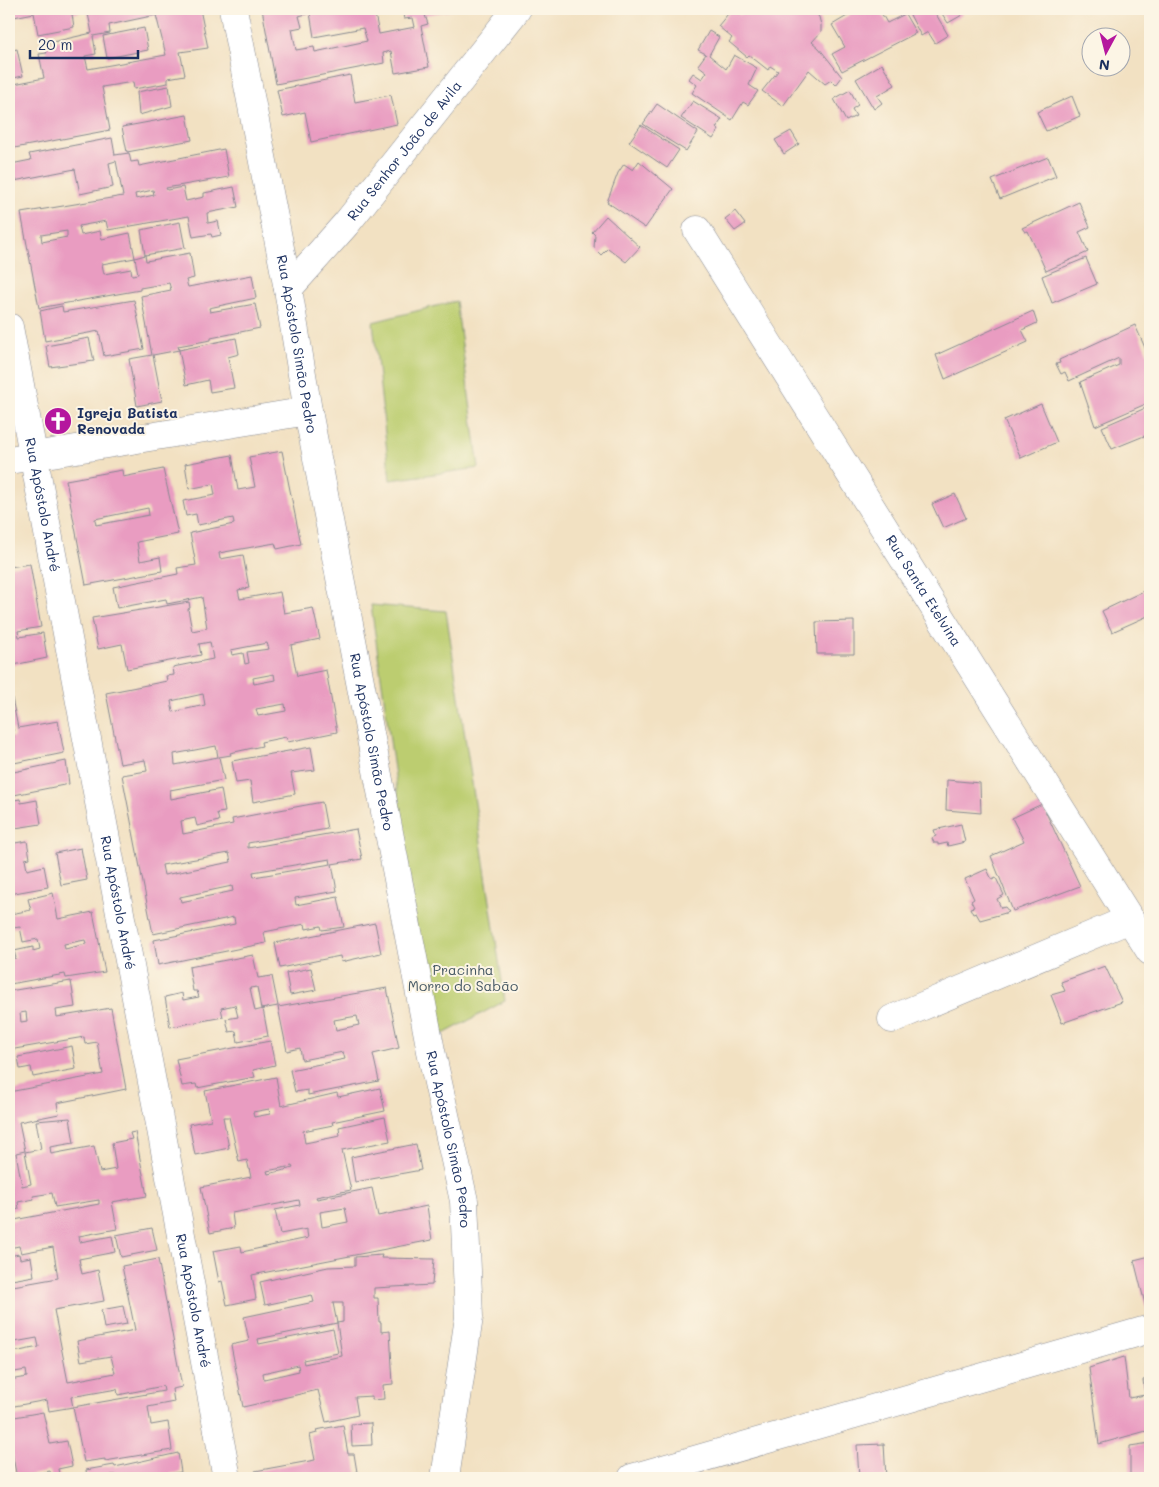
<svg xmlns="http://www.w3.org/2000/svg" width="1159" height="1487" font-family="Mali,sans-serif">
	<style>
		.green { fill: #bccd70; stroke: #6c7e67 }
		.building { fill: #e99cc1; fill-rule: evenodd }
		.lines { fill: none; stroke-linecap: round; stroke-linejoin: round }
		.minor-casing { stroke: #868890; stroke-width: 29 }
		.minor { stroke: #fff; stroke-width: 28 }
		.labels { text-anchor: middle; stroke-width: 4; stroke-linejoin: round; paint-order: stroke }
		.street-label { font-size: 14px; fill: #1b2f5e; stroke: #fcf5e5 }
		.poi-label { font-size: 14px; font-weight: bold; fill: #1b2f5e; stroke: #fcf5e5; text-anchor: start }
		.park-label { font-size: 14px; fill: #435662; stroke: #fcf5e5 }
	</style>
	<rect width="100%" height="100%" fill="#fcf5e5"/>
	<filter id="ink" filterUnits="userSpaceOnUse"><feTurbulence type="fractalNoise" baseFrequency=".02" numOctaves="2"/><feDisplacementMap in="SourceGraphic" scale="10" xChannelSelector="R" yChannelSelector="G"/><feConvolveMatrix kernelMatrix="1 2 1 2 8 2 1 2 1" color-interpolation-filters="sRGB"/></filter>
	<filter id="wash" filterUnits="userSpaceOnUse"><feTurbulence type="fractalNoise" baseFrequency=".0096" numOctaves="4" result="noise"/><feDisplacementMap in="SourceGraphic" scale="20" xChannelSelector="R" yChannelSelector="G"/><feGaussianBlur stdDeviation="1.12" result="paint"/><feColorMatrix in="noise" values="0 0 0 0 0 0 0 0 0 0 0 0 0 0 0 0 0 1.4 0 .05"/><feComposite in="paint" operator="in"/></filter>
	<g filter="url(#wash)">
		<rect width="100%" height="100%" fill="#f2e1c2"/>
		<!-- green -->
		<path class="green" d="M456,301l23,167 -89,12 -17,-158z
			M371,605l75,6 59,390 -73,39z"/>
		<g id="blocks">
			<!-- building -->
			<path class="building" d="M9,9h74l1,2 -12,3 2,13 -36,7 -4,-21 -25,5z
				M87,9h113l8,39 -28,4 5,23 -17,3v5l-34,6 -1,-7 -31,5 8,43 -101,19v-64l35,-7 -5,-24 8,-1 -3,-9 48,-11zM156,15l10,40 -78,14 -3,-13 11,-2 -3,-18 17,-3 -1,-8z
				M262,9h112l5,25 36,-7 -2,-9 -9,1 -2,-10 52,1 -29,5 3,9 -7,2 8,41 -34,6 -4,-22 -8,2 1,10 -108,21zM310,13l4,24 49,-9 4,13 -52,11 -1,-5 -18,3 -4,-21 10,-2 -3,-11z
				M732,9l8,6 4,-6h27l5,3 3,-3h33l7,8 2,8v7l-9,10 7,6 23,29 -6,8 -5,-5 -6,4 -16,-14 -26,36 -21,-15 16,-20 -8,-5 -2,4 -19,-15 -2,2 -18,-15 3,-4 -14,-12z
				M859,9h20l8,14 18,-9 11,19 -74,38 -10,-17 13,-7 -13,-22z
				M902,9h31l15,26 -13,8 -7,-11 -7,4 -13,-25 -4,2z
				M939,9h20l3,6 -14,8z
				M144,28l4,22 -41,8 -4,-22z
				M709,31l10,6 -10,18 17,14 8,-14 23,13 -8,17 9,6 -10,14 -5,-3 -11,18 -40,-27 5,-8 -8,-6 4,-6 9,6 5,-7 -9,-7 8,-11 -8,-4z
				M17,49l6,27 -14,3v-28z
				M882,64l13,21 -18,11 5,7 -8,6 -18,-30z
				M350,75l5,27 36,-7 6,29 -86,18 -6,-30 -22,5 -6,-27z
				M169,86l3,20 -33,9 -2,-23z
				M850,90l8,15 -6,4 4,7 -10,5 -12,-22z
				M1072,96l8,20 -34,15 -9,-19z
				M693,101l29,18 -6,9 3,2 -6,9 -32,-21z
				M657,104l41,28 -12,19 -43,-27z
				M187,115l5,25 -65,12 -5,-25z
				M641,125l38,25 -12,18 -38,-26z
				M791,131l8,13 -15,10 -9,-14z
				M112,138l3,17 14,-2 2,9 7,-1 1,5 85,-17 5,28 -63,11 1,2 16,-3 3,14 18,-4v-4l30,-6 4,20 -31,6 1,10 10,-2 3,14 -9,2 -1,-3 -18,3 -4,-21 -81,14 -2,-9 -27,5 2,9 19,-4 2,8 28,-6 5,25 -33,6 2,10 27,-5 1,6 6,-1 -3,-16 10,-3 1,6 44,-8 4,25 -8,2 2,7 64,-12 4,23 -47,10 1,4 45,-8 5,24 -49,10v2l-33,6 1,4 -26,5 9,46 -25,5 -8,-47 23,-4 -11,-59 30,-6 -2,-7 -29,5v2l-101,18 -18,-95 102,-17 -7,-35 -7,2 4,24 -33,7 -5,-25 -61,12 -3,-17 20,-4 -2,-6zM153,190l1,5 -18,4 -1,-5zM67,231v6l-25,5 -1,-7z
				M1048,157l8,19 -56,23 -8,-19z
				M639,161l34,28 -28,39 -38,-26 11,-29 6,-9 9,6z
				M1079,202l11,25 -11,5 9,20 -42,19 -18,-40 -3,1 -3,-4z
				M735,211l10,13 -10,7 -10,-12z
				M606,216l34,31 -14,15 -18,-14 -7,7 -7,-7 1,-13 -3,-3z
				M180,222l5,26 -40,7 -4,-25z
				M1086,258l11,26 -45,19 -10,-27z
				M134,300l10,49 -40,7 -5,-25 -54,10 -5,-30 22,-5 1,6z
				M1033,311l4,12 -15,7 6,12 -83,37 -9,-24z
				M1135,325l15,34v78l-4,2 -2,-3 -32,13 -10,-22 48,-21 -2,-3 -53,23 -15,-44 39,-17v-7l-50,23 -4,-9 -4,2 -5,-10 4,-1 -1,-3z
				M89,338l5,23 -44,6 -4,-21z
				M236,338l3,16 -11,3 6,31 -24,4 -2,-12 -22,5 -7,-35z
				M1041,404l16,38 -36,16 -17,-38z
				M282,451l19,93 -24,5 -2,-6 -56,10 1,6 23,-4 6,33 -11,2 2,9 40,-7 4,21 29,-5 7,31 -29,6 6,31 29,-6 11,62 -49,10 -2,-5 -25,5 1,4 -32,7 1,2 -12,2 5,23 -54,10 1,9 50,-10 4,23 -8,1 2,8 -22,5 -2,-8 -14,3 2,13 50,-10 -1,-5 90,-17 5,27 -79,14v5l108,-19 6,30 -30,5 5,27 -42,7 1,7 42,-8 6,30 -22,3 -1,-4 -15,3 -1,-5 -41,8 2,11 -108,22 -4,-25 81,-16 -1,-7 -81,17 -31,-159 25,-4 -2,-11 -25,4 -14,-71 61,-12 -1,-5 8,-1 -1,-8 40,-8 -3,-17 -11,2 2,11 -74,14 -5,-25 -24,5 -6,-31 97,-16 1,6 -2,1 4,22 15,-3 -5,-31 -35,7 -1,-5 -49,9 -4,-21 65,-13 -1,-6 19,-3 -6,-32 44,-9 -1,-6 -35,7 -2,-11 -10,2 -3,-15 32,-6 -2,-11 -24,5 -4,-25 47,-9 6,35 17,-3 -6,-30zM267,643l2,6 -22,3 2,11 -4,1 -2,-11 -11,2 -1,-5zM274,674l1,6 -21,4 -1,-6zM203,694l2,11 -32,7 -2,-11zM285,704l1,7 -28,5 -2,-7zM216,746l2,11 -43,8 -1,-11zM229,853l2,9 -67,13 -2,-10zM330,859l1,5 -77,13 -1,-5zM232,886l1,5 -52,11 -1,-5z
				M163,469l15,65 -41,8 3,19 20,-4 2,14 -76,14 -20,-105 56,-10 1,7zM148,508l1,7 -53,10 -1,-6z
				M955,494l11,24 -23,10 -11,-24z
				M30,564l11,63 -23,4 1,6 24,-4 4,25 -38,8v-99z
				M1150,588v27l-38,17 -10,-21z
				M854,621v33h-37l-1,-32z
				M9,698h3l6,30 40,-7 6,32 -55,11v-26l5,-1 -1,-8 -4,1z
				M311,747l4,23 -24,3 4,21 -42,8 -3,-21 -14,2 -4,-22z
				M66,761l3,23 -60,12v-23z
				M947,780l33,3 1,30 -35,-3z
				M20,799l1,4 16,-3 4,24 -32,5v-28z
				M1042,804l38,82 -67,25 -22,-55 33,-15 -12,-23z
				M961,824l4,18 -17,4 -1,-3 -9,2v-2h-4l-2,-5 4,-2 -2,-6z
				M27,841l3,17 -5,1 2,11 17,-4 4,21 -39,7v-50z
				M81,848l6,32 -26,5 -6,-32z
				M987,869l5,11 4,-2 8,17 -7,4 4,9 4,-1 4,5 -29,8 -4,-7 -3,1 -3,-6 4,-1 -3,-6 3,-2 -9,-20z
				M53,893l5,26 35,-7 12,60 -39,6 -1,-4 -55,10 -1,-25 7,-1 -2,-7 19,-4v4l7,-2 -2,-10 -15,3 -3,-15 -7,1 -2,-14 20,-4 -3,-11zM85,940l1,4 -21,5 -1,-5z
				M375,923l6,30 -40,9 -1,-6 -60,12 -5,-25z
				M253,955l5,23 14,-2 6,30 -17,3 -4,-22 -7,1 5,23 8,-2 5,27 -30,6 -2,-11 -7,1 -3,-13 12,-2 -3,-12 -14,3 2,9 -53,10 -5,-30 17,-4 1,7 16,-3 -2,-6h-4l-4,-24z
				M1105,966l17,36 -60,21 -11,-28 14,-4 -4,-9z
				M311,968l5,22 -26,5 -4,-22z
				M71,981l4,26 -19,3 1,7 54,-9 15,81 -69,14 2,11 -40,8 6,29 -9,2 6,33 9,-2 -6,-32 16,-3 -5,-28 34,-3 4,25 -24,4 1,7 43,-8 6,26 16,-3 -4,-26 20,-4 -2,-6 5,-1 12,64 -35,6 5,27 -38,7 1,6 32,-6 3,16 -36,7 3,15 16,-4 6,31 -50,9 14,72 47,-9 -4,-17 -30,5 -4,-20 58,-11 -13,-64 36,-7 24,128 -10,2 2,13 -26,5 3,18 17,-3 4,28 -67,11v-2l-21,3 -11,-55 91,-16 -1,-5 -45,9 -1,-6 -46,8 2,10 -24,4 -2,-11 -38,7v-27l18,-3 -1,-7 -17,3v-20l30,-6 -2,-9 -28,5v-87l10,-2 1,5 11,-2 3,19 -22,4 1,6 45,-8 -5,-31 -32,6 -2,-7 -10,2v-27l90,-17v-4l-44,7 -3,-14 -19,3 1,3 -16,3 1,7 -10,2v-119l94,-18 -6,-32 -12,2 -1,-7 -75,13v-59zM26,1012l1,9 -6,1 -1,-9z
				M387,988l12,60 -26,6 6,27 -71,14v-5l-13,2 -5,-22 55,-11 -2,-7 -41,8 -2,-12 -13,3 -9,-44zM357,1016l2,9 -23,5 -2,-10z
				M270,1041l5,24 -22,5 2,7 -58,11 -1,-4 -14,2 -6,-27z
				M72,1046l4,23 -43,8 -2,-10 -11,2 -2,-12z
				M276,1077l5,29 56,-13 1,4 42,-9 5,23 -53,11 1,3 -30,6 2,12 35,-7 -1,-9 46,-10 5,24 -48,9 9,40 -35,7 1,2 55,-11 6,28 49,-10 5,34 -180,35 4,24 -29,6 -5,-24 -3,1 -6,-31 28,-5 1,6 66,-14 -1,-6v-3l-27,5 -5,-24 25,-5 -1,-5 -67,13 2,15 -24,5 -9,-46 50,-10 -4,-17 -8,2 -10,-45h-6l6,31 -34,7 -6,-31 22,-4 -6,-29zM269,1109l1,5 -16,3 -1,-5zM292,1166l1,2 -25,6 -1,-3zM345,1208l3,14 -26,5 -2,-15z
				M416,1144l5,26 -66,12 -4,-25z
				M152,1228l5,22 -36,7 -5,-22z
				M382,1255l-1,3 53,1 -2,26 -58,3v10h4l1,24h2v10l9,-1 3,53 -10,1 1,14 -12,1v-4l-17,1 3,18 -32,7 -8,-32 -75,17 -12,-62 18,-4 -5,-24 70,-15 -2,-7 -47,10 -5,-23 68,-15 27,-1v-9zM333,1303h10v19l-6,1zM337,1323l5,33 -38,8 -1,-4 35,-7 -5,-24 -74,15 -1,-5zM298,1365l1,6 -35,8 -1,-6z
				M1150,1256v68l-16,-64z
				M123,1306l4,18 -23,4 -3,-18z
				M1124,1357l5,41 16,-3 -2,-15 7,-1v51l-51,14 -10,-76z
				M43,1412l7,32 17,-3 5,25 -14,3 2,9h-15l6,-2 -1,-5 -33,7 -5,-26h-3v-34z
				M371,1423l1,22 -20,1 -1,-22z
				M343,1425l5,29h6l4,24h-100l-3,-7 60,-11 -5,-25 7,-2 -1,-3z
				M1150,1443v35h-20v-32z
				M884,1444l2,34h-27l-2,-33z
				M178,1453l3,19 -34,6h-30l-1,-3h-5v3h-24l-1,-8 28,-5 1,2z"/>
		</g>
	</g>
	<g filter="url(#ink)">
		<use href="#blocks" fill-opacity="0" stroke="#868890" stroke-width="1"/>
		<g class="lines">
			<defs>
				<g id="minor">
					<path id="s1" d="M233,9l55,280 20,122 123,640 33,150 5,116 -24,161"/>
					<path id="s2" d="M697,230l453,721"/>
					<path id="s3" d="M288,289l58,-65 171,-215"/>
					<path id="s4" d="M9,327l218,1151"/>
					<path d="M9,460l299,-49"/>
					<path d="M892,1019l238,-100"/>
					<path d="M632,1478l518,-149"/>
				</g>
			</defs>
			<!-- minor casing -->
			<use href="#minor" class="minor-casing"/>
			<!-- minor -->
			<use href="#minor" class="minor"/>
		</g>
	</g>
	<!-- icons -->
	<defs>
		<symbol id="church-disc" viewBox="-11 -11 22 22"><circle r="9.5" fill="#b5179e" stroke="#fcf5e5"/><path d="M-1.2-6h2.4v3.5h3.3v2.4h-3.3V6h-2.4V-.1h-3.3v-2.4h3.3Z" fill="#fff"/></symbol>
	</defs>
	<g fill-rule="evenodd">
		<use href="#church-disc" x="42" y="405" width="32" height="32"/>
	</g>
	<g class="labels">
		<!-- street labels -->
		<g class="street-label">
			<text dy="5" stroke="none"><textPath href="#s3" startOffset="181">Rua Senhor João de Avila</textPath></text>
			<text dy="5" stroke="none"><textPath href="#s1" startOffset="341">Rua Apóstolo Simão Pedro</textPath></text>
			<text dy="5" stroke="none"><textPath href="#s4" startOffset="181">Rua Apóstolo André</textPath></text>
			<text dy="5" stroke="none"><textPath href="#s2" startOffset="426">Rua Santa Etelvina</textPath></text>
			<text dy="5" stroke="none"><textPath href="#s1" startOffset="746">Rua Apóstolo Simão Pedro</textPath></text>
			<text dy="5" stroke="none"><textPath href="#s4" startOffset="586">Rua Apóstolo André</textPath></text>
			<text dy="5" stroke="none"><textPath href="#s1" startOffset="1151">Rua Apóstolo Simão Pedro</textPath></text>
			<text dy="5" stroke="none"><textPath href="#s4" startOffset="991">Rua Apóstolo André</textPath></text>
		</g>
		<!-- poi labels -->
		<g class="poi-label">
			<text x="77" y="418">Igreja Batista<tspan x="77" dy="16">Renovada</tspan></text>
		</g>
		<!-- park labels -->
		<g class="park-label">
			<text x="463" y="975">Pracinha<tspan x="463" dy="16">Morro do Sabão</tspan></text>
		</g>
	</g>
	<!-- margin -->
	<rect width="1159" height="1487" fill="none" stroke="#fcf5e5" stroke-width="30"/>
	<!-- north arrow -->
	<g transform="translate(1106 52) rotate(187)"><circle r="24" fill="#fcf5e5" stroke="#a2a6af"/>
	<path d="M0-4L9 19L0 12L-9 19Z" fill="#b5179e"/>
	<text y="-8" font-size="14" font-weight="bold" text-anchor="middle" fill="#1b2f5e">N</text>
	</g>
	<!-- scale -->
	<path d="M30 50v8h108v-8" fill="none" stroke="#1b2f5e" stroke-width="2.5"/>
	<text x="38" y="50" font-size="15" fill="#1b2f5e" stroke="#fcf5e5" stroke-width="4" paint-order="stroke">20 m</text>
</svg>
